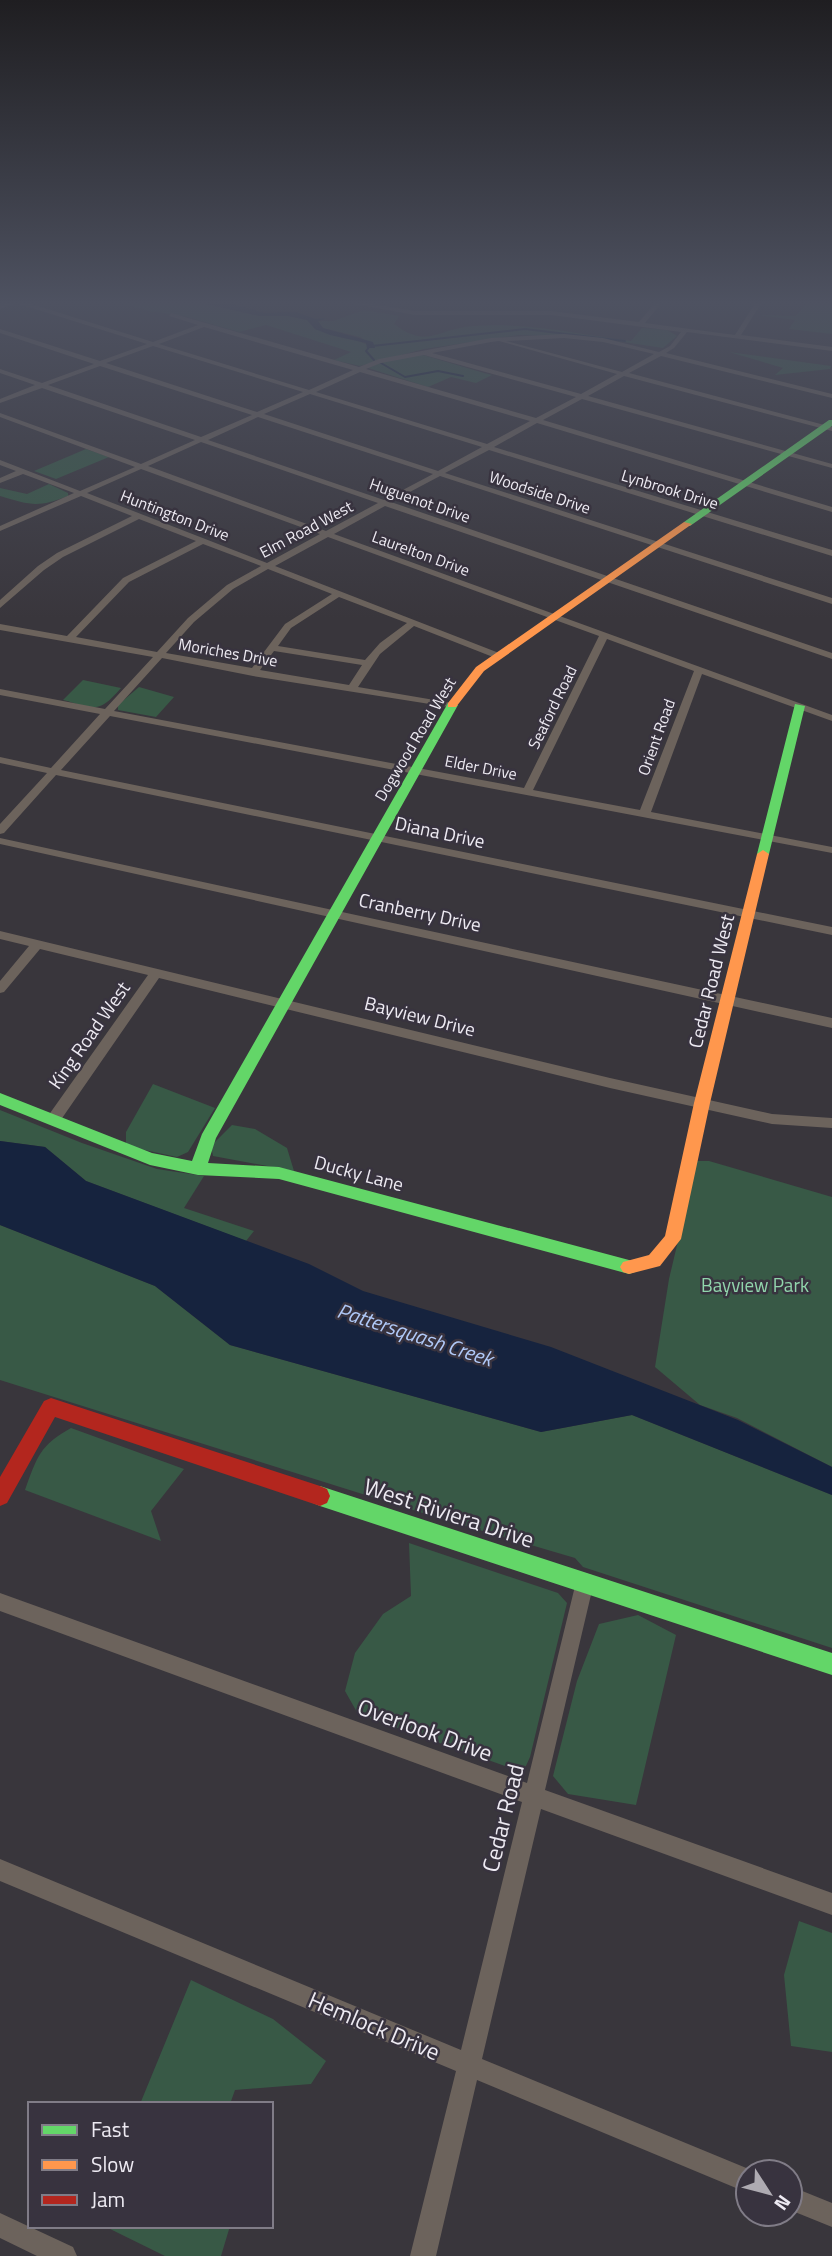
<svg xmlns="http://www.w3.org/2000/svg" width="832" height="2256" font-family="'Titillium Web',sans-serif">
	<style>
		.green { fill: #385946 }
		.water { fill: #16233e }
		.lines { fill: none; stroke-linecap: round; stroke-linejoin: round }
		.stream { stroke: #16233e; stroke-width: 2 }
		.street { fill: #6c635c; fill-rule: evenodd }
		.fast { fill: #63d668; fill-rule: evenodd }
		.slow { fill: #ff974d; fill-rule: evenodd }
		.jam { fill: #b3261e; fill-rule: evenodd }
		.labels { text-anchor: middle; stroke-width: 5; stroke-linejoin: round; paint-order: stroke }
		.far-street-label { font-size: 16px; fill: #edeaf2; stroke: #38333f }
		.street-label { font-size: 19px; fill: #edeaf2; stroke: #38333f }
		.park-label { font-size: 19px; fill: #91d5ac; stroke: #38333f }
		.water-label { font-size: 21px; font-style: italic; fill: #b0c9f8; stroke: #38333f }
		.near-street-label { font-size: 23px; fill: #edeaf2; stroke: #38333f }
	</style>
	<rect width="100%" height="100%" fill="#39363c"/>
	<!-- green -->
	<path class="green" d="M119,302h78l62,14h29l19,4 8,9 41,11 19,8 -15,-11 -37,-9 -6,-7h16l31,-11 35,6 -5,8c34,26 44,4 80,2 56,-4 107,9 157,15l11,-13 25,2 10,6 -14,12 -66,-10 -78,-3 -95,14 -64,17 -26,-6 17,-8 -85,-27 -27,7 -55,-16 -35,-5z
		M809,302h23v32l-43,-5 6,-9 -37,-5 37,1z
		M729,352l102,14 -1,3 -55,6 8,-7z
		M423,355l61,18 8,2 -16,8 -25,-6 -23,10 -60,-19 17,-7z
		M86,449l23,8 -53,22 -22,-8z
		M49,484l19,9v3c-30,12 -38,9 -68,0v-8l27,6z
		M83,680l38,8c-23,27 -27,20 -58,12z
		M139,687l35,10 -18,20 -38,-7v-5z
		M153,1084l62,24 -27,44 -11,5 -51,-11v-14z
		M0,1110l82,33 75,26 47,7 -20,32 70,23 -8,10 -160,-60 -41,-34 -45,-6z
		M232,1125l23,4 32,19 7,23 -81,-15 -2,-10z
		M697,1161h12l123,36v270l-95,-49 -37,-13 -45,-38 14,-88z
		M0,1225l155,61 75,59 311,87 91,-17 200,80v153l-249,-81 -8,-9 -133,-39 -442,-139z
		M71,1428l113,41 -33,42 10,30 -136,-51c12,-33 15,-45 46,-62z
		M409,1543l149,50 9,10 -37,154 -5,11 -20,-2 -147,-52 -13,-23 10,-38 28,-39 28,-18z
		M638,1615l38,20 -40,170 -68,-11 -15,-18 24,-95 22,-57z
		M799,1921l33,12v119l-41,-6 -7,-71z
		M191,1980l82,39 53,42 -15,23 -76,6 -5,14h-90z
		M104,2226h126l-9,30h-56z"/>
	<!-- water -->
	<path class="water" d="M197,302h30l37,11 33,-1 18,7 12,-1 -9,3 5,7 50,14 2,6h-8l-1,-5 -36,-8 -15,-6 -8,-9 -19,-4h-29z
		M0,1141l45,6 41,34 223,83 54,27 188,56 187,73 94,47v28l-200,-80 -91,17 -311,-87 -75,-59 -155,-61z"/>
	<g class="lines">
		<!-- stream -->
		<path class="stream" d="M370,346l-4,5 8,9
			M372,346l153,-17 100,12
			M381,363l24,14 33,-6 25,5"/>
		<!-- street -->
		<path class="street" d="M8,302h17l128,40 45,-17 -29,-9 2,-3 188,54 20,-8 112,-21 73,-4 39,4 56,14 11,-6 11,-14 -130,-17h-136l-71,-13h16l55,9h136l88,11 17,-20h6l-17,21 90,12 21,-33h6l-21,33 91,12v4l-145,-19 -13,16 -8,5 166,41v4l-171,-42 -32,17 203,54v4l-208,-55 -36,20 244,68v4l-250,-69 -39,21 289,87v5l-295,-89 -43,24 338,103v6l-343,-106 -44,23 387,125v6l-392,-128 -49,26 441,151v6l-447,-153 -51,28 498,181v6l-130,-47 -51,138 181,35v6l-722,-137 -49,54 771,157v8l-776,-160 -52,58 -4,1v-10l47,-51 -47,-10v-6l51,11 49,-54 -100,-19v-6l105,20 48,-52 -153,-27v-6l67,12 56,-58 73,-37 -57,-22 -76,38 -19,13 -44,38v-8l38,-34 19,-13 75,-37 -51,-20 -81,35v-5l74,-33 -51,-19 -23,9v-5l16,-7 -16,-6v-5l80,31 55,-24 -135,-50v-4l141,51 54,-24 -153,-52 -42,15v-4l35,-14 -35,-12v-4l42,14 52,-19 -94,-31v-4l100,32 47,-17 -131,-41 -16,6v-4zM204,327l149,43 -44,20 -150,-46zM564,338l39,4 51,12 -32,18 -116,-31zM491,342l8,-1 118,33 -36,20 -149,-41zM153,346l150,46 -46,20 -151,-49zM424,355l152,42 -40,21 -170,-49 15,-6zM100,366l152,49 -51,22 -153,-52zM360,372l170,49 -43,23 -171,-52zM310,394l172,53 -44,24 -174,-57zM258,417l175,57 -49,26 -176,-60zM201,442l177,61 -52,28 -178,-65zM141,469l179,65 -53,29 -180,-70zM328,537l271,99 -75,152 -410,-77 48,-53 91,18 202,32 2,-2 -5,-3 -94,-16 22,-33 34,-28 79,31h6v-4l-224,-87zM203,544l58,22 -34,19 -39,33 -31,34 -81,-15 53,-55zM268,569l64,25 -47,30 -33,44 -86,-15 28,-31 39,-33zM339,597l68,26 -27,20 -15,17 -87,-14 13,-18zM607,639l87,32 -54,139 -107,-20zM274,651l88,14 -13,20 -89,-15z
			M0,838l832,180v10l-832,-184z
			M0,931l610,147 162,36 60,4v10l-60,-4 -162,-36 -451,-110 -101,146 -5,1 -7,-5 2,-4 100,-141 -108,-26 -36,43 -4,1v-12l29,-35 -29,-7z
			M585,1573l7,2 2,7 -49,208 287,103v22l-291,-106 -59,250 274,113h-8v21l-271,-113 -41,176h-26l46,-185 -456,-190v-22l461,191 61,-248 -522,-191v-18l527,190 49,-201 2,-7z
			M790,2186l42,17v24l-42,-17z
			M0,2213l73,34 4,9h-40l-37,-18z"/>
		<!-- fast -->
		<path class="fast" d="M829,420h3v6l-142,100h-6v-4z
			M448,703l10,2 -242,433 -8,25 71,4 350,93 6,2 3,5 -3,5 -6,2 -350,-95 -81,-4 -48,-10 -150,-60v-12l152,60 40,8 10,-27z
			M795,704l10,2 -36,148 -6,4 -6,-4z
			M320,1486l512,167v22l-512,-169 -7,-3 -3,-7 3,-7z"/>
		<!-- slow -->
		<path class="slow" d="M684,522l8,2 -208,147 -28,36h-8v-4l28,-36z
			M763,850l6,4 -59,249 -29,136 -21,27 -31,8 -6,-2 -3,-5 3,-5 26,-7 16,-19 29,-133 63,-249z"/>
		<!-- jam -->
		<path class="jam" d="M51,1398l269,88 7,3 3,7 -3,7 -7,3 -265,-89 -48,86 -7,3v-29l44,-76z"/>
	</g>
	<!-- sky -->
	<linearGradient id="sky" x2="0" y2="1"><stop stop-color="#1f1e21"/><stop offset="0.49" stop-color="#4e5261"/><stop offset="1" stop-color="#4e5261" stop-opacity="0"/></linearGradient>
	<rect width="832" height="618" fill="url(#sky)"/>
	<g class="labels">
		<!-- far-street labels -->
		<g class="far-street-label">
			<text transform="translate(670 489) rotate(17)" y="6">Lynbrook Drive</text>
			<text transform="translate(540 492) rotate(18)" y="6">Woodside Drive</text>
			<text transform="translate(420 500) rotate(19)" y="6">Huguenot Drive</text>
			<text transform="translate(175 515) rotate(21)" y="6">Huntington Drive</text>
			<text transform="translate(306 529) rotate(-28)" y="6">Elm Road West</text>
			<text transform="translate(421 553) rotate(20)" y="6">Laurelton Drive</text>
			<text transform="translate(228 652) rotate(10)" y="6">Moriches Drive</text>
			<text transform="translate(552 707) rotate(-64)" y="6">Seaford Road</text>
			<text transform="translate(656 737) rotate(-70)" y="6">Orient Road</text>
			<text transform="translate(415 739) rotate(-59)" y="6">Dogwood Road West</text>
			<text transform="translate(481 767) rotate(11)" y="6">Elder Drive</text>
		</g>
		<!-- street labels -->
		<g class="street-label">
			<text transform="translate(440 832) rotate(12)" y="7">Diana Drive</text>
			<text transform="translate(420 912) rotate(12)" y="7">Cranberry Drive</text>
			<text transform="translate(711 981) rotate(-76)" y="7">Cedar Road West</text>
			<text transform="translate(420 1016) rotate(14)" y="7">Bayview Drive</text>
			<text transform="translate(89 1035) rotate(-55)" y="7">King Road West</text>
			<text transform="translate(359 1173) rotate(15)" y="7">Ducky Lane</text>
		</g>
		<!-- park labels -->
		<g class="park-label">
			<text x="755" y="1292">Bayview Park</text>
		</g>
		<!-- water labels -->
		<g class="water-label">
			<text transform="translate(415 1335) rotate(18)" y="7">Pattersquash Creek</text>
		</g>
		<!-- near-street labels -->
		<g class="near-street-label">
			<text transform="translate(449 1513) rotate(18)" y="8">West Riviera Drive</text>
			<text transform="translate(425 1730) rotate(20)" y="8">Overlook Drive</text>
			<text transform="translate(503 1818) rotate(-76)" y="8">Cedar Road</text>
			<text transform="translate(374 2026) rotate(23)" y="8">Hemlock Drive</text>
		</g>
	</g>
	<!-- legend -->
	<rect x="28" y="2102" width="245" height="126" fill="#38333f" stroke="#807c87" stroke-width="2"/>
	<rect x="42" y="2125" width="35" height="10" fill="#63d668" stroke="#807c87" stroke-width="2"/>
	<text x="91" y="2137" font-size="21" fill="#edeaf2">Fast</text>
	<rect x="42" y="2160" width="35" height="10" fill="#ff974d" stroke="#807c87" stroke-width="2"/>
	<text x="91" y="2172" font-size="21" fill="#edeaf2">Slow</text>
	<rect x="42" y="2195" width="35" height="10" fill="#b3261e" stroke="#807c87" stroke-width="2"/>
	<text x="91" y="2207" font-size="21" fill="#edeaf2">Jam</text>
	<!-- north arrow -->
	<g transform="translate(769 2193) rotate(126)"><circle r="33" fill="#38333f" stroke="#807c87" stroke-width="2"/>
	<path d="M0-5L12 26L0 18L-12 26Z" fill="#aeabb2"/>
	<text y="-10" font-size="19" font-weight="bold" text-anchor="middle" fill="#edeaf2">N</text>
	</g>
</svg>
